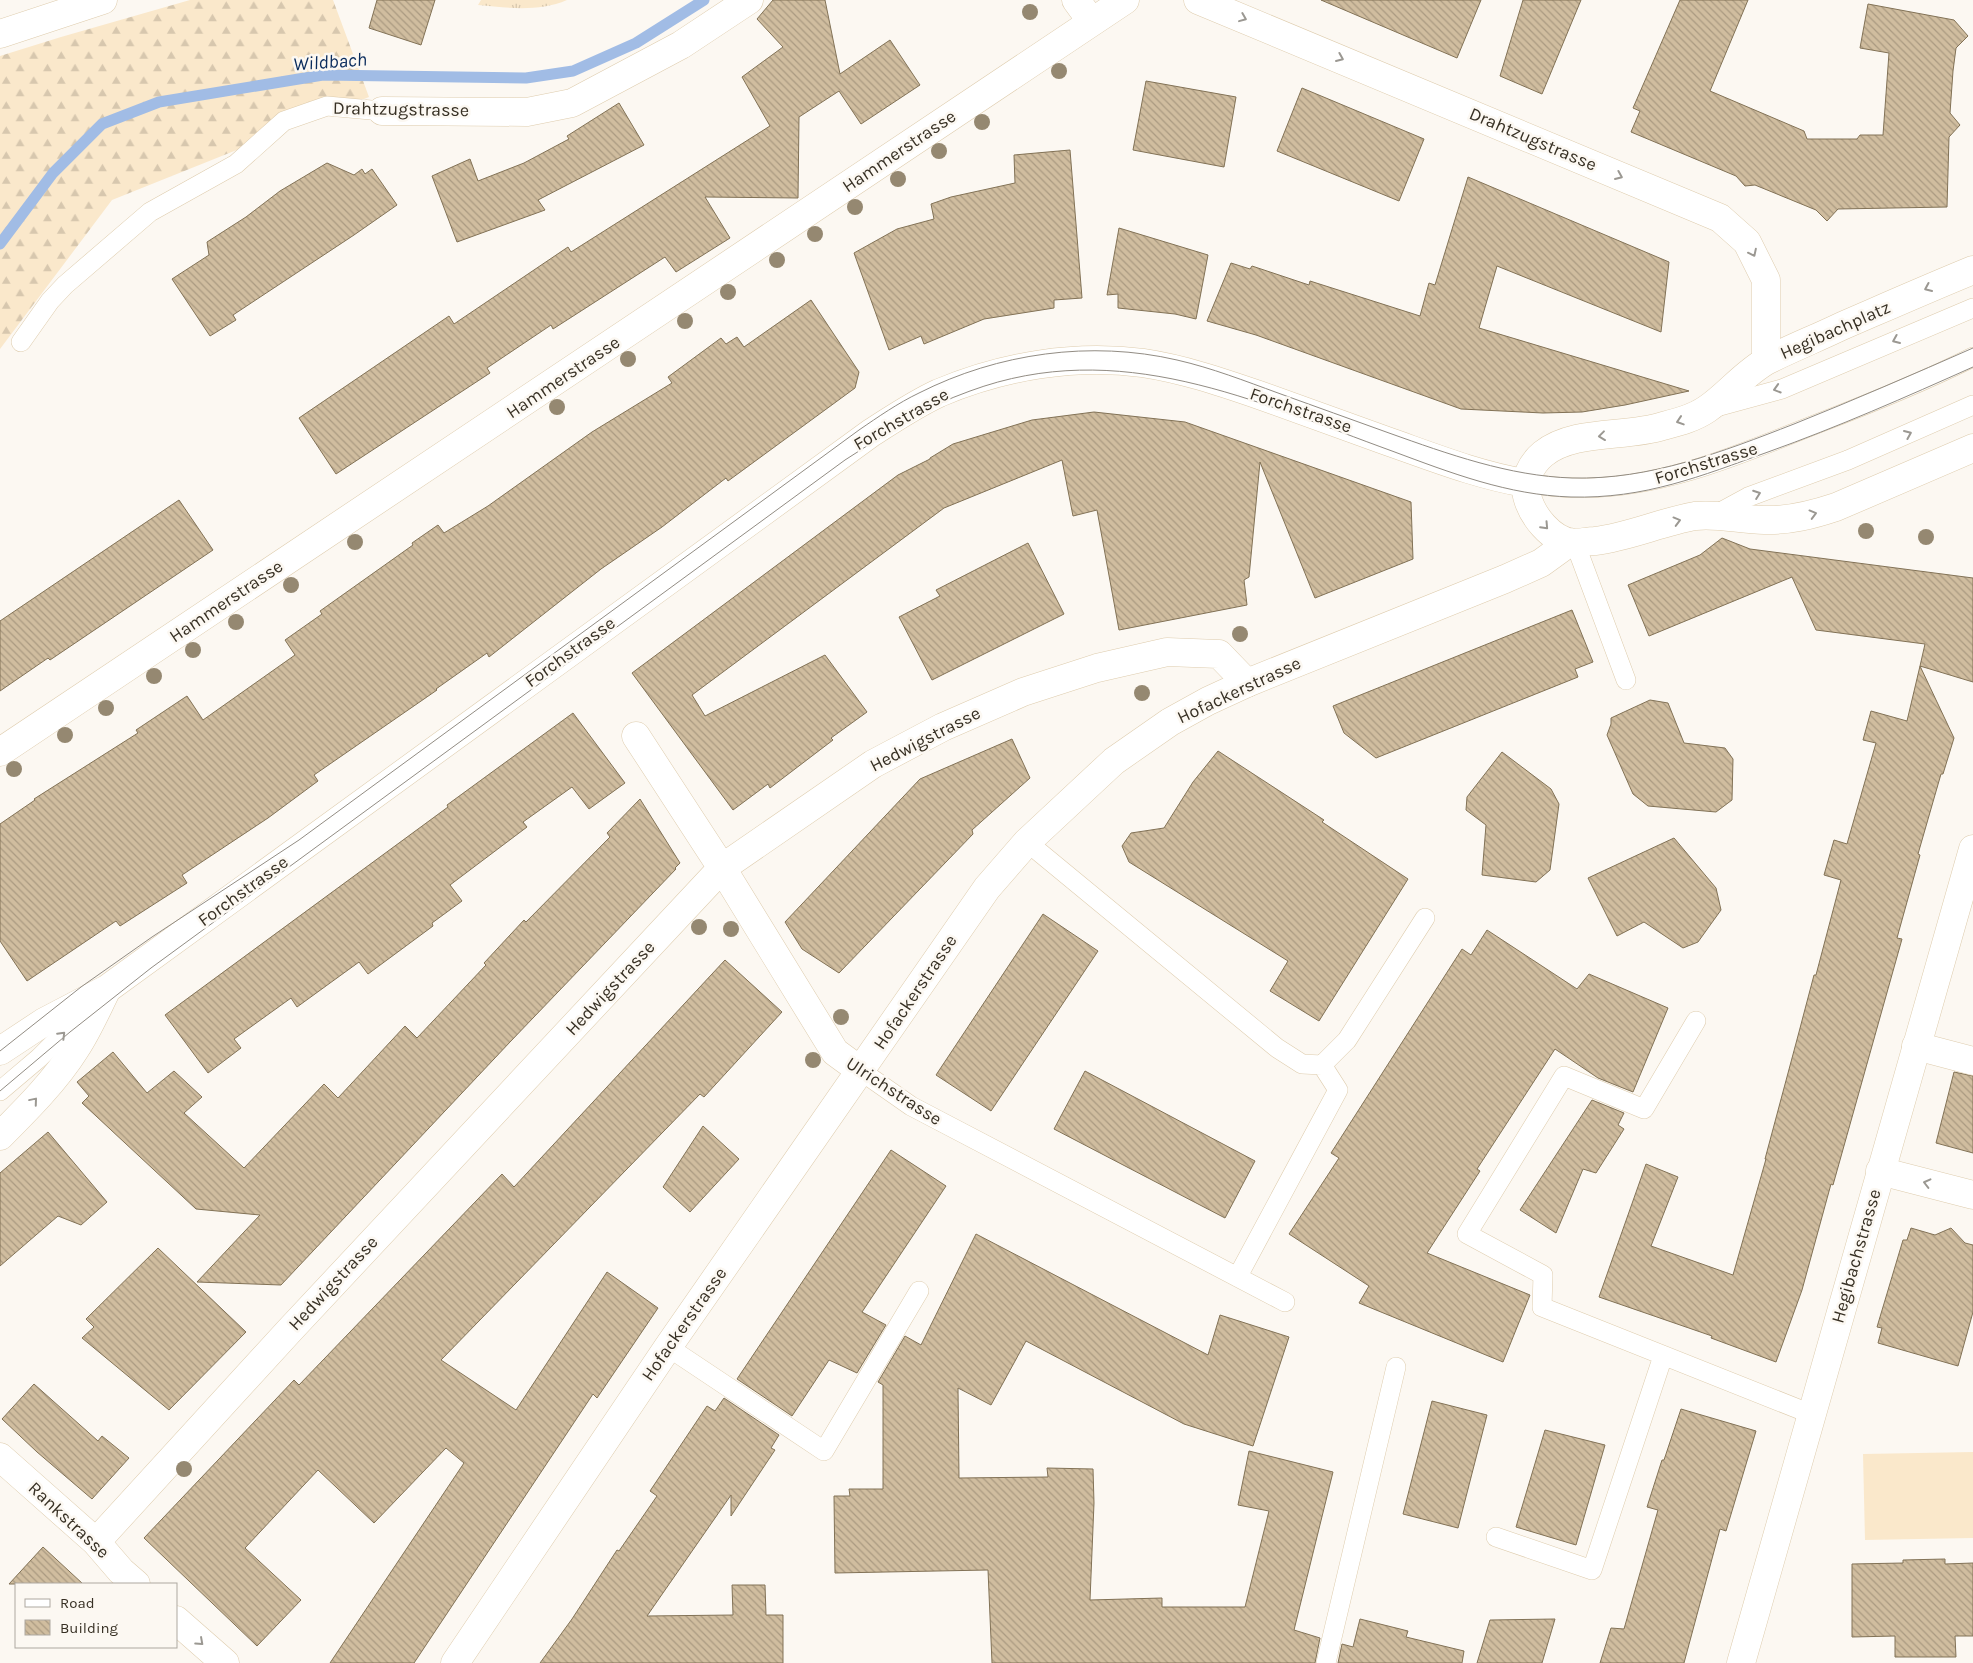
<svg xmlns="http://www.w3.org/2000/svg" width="1973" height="1663" font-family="Karla,sans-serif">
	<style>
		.forest { fill: url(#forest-firs) }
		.park { fill: url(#park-tufts) }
		.pitch { fill: #fae8cb }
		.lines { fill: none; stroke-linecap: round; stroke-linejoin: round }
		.stream { stroke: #a1bce5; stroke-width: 11 }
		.building { fill: url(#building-back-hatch); stroke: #827256 }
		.lane-casing { stroke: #deccad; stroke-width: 20 }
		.street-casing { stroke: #deccad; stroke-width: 29 }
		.secondary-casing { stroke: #deccad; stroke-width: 29 }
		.lane { stroke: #fff; stroke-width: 19 }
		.street { stroke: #fff; stroke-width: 28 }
		.secondary { stroke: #fff; stroke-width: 28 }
		.tram { stroke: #928c83; stroke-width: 1 }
		.tree { fill: #958871 }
		.oneway { stroke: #9b9892 }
		.labels { text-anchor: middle; stroke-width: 5; stroke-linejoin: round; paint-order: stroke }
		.street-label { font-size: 18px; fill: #373024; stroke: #fcf8f2 }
		.water-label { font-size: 19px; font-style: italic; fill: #092b5c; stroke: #fcf8f2 }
	</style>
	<defs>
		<pattern id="forest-firs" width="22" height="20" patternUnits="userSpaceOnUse" patternTransform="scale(1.25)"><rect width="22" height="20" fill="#fae8cb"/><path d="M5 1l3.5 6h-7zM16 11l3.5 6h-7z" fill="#d7c7ae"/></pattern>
		<pattern id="park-tufts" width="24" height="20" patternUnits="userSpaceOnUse" patternTransform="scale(1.25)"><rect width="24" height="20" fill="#fae8cb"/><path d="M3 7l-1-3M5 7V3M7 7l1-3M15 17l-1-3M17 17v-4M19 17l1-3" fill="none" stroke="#d7c7ae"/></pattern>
		<pattern id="building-back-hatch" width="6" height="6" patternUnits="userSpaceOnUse" patternTransform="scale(1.25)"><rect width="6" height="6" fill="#d0bd9f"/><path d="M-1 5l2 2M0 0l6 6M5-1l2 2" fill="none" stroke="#aa9a81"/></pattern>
	</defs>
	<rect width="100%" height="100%" fill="#fcf8f2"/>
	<!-- forest -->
	<path class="forest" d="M190,0h143l36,97 -257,103 -112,149v-293l61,-19z"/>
	<!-- park -->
	<path class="park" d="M481,0h86c-28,12 -59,8 -89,5z"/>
	<!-- pitch -->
	<path class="pitch" d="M1973,1452v86l-108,2 -2,-86z"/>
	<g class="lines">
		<!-- stream -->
		<path class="stream" d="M0,244l53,-71 49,-49 57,-22 164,-27 203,3 47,-7 63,-28 68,-43"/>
	</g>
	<!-- building -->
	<path class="building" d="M377,0h58l-14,45 -52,-17z
		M773,0h52l15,74 50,-34 30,45 -59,39 -22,-33 -40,26 -1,81 -93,-1 25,41 -54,34 -11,-15 -112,72 -2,-4 -64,43 3,5 -154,101 -37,-56 150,-102 5,8 114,-77 3,5 199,-126 -28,-49 41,-30 -26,-28z
		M1321,0h160l-24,58z
		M1523,0h58l-39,94 -42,-18z
		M1680,0h68l-38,91 94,40 3,8h50l3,-4h23l6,-82 -29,-5 8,-44 86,16 14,16 -12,12 -3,23 -3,42 10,12 -11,12 -2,70 -109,2 -11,12 -11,-11 -61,-25 -10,1 -9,-10 -105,-44 9,-21 -7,-3z
		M1146,81l90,16 -12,70 -91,-17z
		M1302,88l122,51 -25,62 -122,-50z
		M619,103l25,42 -106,55 7,10 -88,32 -25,-66 38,-17 8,22 46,-18 45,-24 -2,-3z
		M1070,150l12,148 -28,2v8l-70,11 -60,25 -3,-8 -32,14 -35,-97 43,-24 37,-10 -3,-15 20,-7 64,-14 -1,-28z
		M327,163l27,12 8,-6 3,5 7,-5 25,36 -43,30 -121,80 3,5 -26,16 -38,-57 37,-24 -2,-13 39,-25 34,-26z
		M1468,177l201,85 -8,70 -164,-66 -18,62 210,63 -64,14 -43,7 -39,1 -82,-4 -205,-74 -49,-14 24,-58 19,6 2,-3 57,19 1,-4 110,35 9,-33 6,2z
		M1119,228l89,27 -12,64 -21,-5 -57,-6v-14l-11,1z
		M811,300l48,72 -4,16 -127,93 -2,-3 -64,49 -61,42 -112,88 -2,-4 -51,36 1,1 -123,85 4,6 -50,37 -86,57 5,8 -67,43 -4,-5 -89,60 -27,-40v-117l35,-24 -1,-1 104,-66 -2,-3 51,-34 16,24 92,-65 -10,-15 37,-26 -2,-3 93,-66 -1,-2 26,-18 6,8 44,-27 104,-74 80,-49 -4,-6 53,-39 5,6 11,-7 7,10z
		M1094,412l91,10 226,80 2,57 -98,39 -55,-136 -11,115 -5,3 3,25 -128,25 -22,-120 -24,6 -11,-56 -118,48 -252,187 13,21 120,-61 42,57 -36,26 2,2 -63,48 -2,-4 -35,26 -101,-137 266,-198 32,-16v-1l23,-14 79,-24z
		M179,500l34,50 -163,110 -2,-2 -48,33v-70z
		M1722,538l28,11 223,29v104l-53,-16 5,-22 -109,-14 -24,-53 -143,59 -21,-51 72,-30z
		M1028,543l36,71 -132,66 -33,-63 41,-21 -4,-6z
		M1572,610l21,52 -18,7 3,8 -202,81 -32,-25 -11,-27z
		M1920,666l34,72 -11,36h-2l-23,80 2,1 -23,83 5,1 -69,246 -2,-1 -29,106 -26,72 -65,-24 1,-2 -113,-39 47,-133 32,13 -27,69 82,29 33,-116h-1l34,-127 15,-57h2l25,-95 -17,-5 10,-35 13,4 29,-101 -13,-3 8,-29 36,10z
		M1650,700l18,3 16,40 41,5 8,11 -1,41 -16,12 -68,-6 -15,-12 -26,-59 4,-11v-6z
		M573,713l52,70 -36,26 -17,-22 -49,35 4,5 -77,58 12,16 -30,22 1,3 -65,48 -9,-12 -62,45 -6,-9 -57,41 7,9 -33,25 -43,-58 283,-208 -1,-2z
		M1012,739l18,39 -58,52 1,4 -134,139 -37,-24 -17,-27 135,-143z
		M1218,751l106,69 -2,2 86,57 -89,142 -49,-30 18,-30 -159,-99 -7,-16 9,-13 33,-5 29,-46z
		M1502,752l49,37 8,15 -9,66 -14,12 -54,-7 4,-50 -20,-15 1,-13z
		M640,799l40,64 -5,5 1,1 -166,173 -229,243 -84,-3 63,-67 -64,-6 -114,-106 7,-7 -12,-14 36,-30 34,41 27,-22 28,26 -18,16 60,55 80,-84 14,14 67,-72 12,12 69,-73 -2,-2 40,-43 2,2 84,-85 -3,-4z
		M1674,838l42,50 5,22 -23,32 -15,6 -39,-26 -27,14 -29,-58z
		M1043,914l55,37 -107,160 -55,-36z
		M1487,930l90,59 12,-15 79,34 -35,84 -35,-14 -43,-29 -78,120 3,2 -53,82 103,42 -27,67 -144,-59 10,-17 -80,-52 50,-76 -8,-5 131,-204 9,6z
		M725,960l57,52 -78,85 -4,-3 -259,266 75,50 91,-138 51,36 -61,90 -4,-4 -179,269h-84l134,-200 -18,-15 -72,75 -56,-53 -73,78 56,52 -44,46 -113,-108 150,-158 5,5 203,-211 12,13z
		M1085,1071l170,90 -30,57 -171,-89z
		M1954,1072l19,4v77l-37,-10z
		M1592,1100l32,13 -6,12 6,4 -28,44 -13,-4 -27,64 -36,-23z
		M703,1126l36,33 -49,53 -27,-25z
		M48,1132l59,70 -26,23 -23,-9 -58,50v-93z
		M891,1150l55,36 -84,126 24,13 -29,48 -28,-13 -37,56 -55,-37z
		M1911,1228l24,7 16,-7 14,15 8,2v67l-15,54 -80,-23 4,-15 -5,-1 26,-87h4z
		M976,1234l232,121 12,-40 69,22 -36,109 -69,-22 -158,-83 -35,64 -33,-17 1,90 89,-1 -1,-9 46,1 1,34 -4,97 72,-2v9h83l24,-96 -31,-6 11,-54 84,21 -39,158 26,8 -5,25h-323l-4,-93 -153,3 -1,-77h16l-1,-7h34v-104l-5,-3 27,-46 16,9z
		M158,1248l88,84 -77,78 -87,-72 12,-11 -8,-8z
		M34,1384l64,57 4,-5 27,22 -37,41 -55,-47 -35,-33z
		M724,1398l55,37 -8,13 4,2 -44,66v-21l-84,121 86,-1 -1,-30h33l1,30h17v48h-243l32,-44 45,-69 2,1 38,-55 -7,-5 57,-85 8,5z
		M1432,1401l55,14 -29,113 -55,-14z
		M1681,1409l75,22 -30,100 -6,-2 -36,134h-84l11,-35 13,1 34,-119 -11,-3 15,-47h2z
		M1545,1430l60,15 -29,100 -60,-18z
		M43,1547l40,37h-74z
		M1945,1559v5l28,-1v73h-18l1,21h-61v-21l-43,1v-73l51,-1v-3z
		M1360,1619l48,12 -2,6 58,14 -2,12h-124l4,-19 11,3z
		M1555,1619l-13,44h-65l13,-43z"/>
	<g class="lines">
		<defs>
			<path id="lane" d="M21,342l29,-41 15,-16 85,-73 86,-48 48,-43 43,-15 55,5
				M1716,407l66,-18 191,-81
				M1525,483c19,3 38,5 57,5 83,0 161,-35 237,-65 52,-20 104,-41 154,-66
				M1713,516l35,-19 100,-37 125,-55
				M1575,543l51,137
				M1027,842l250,206 25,16 20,1 25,-25 78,-122
				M1696,1021l-52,88 -80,-33 -97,158 76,41 -1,32 269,107
				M861,1071l50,35 374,196
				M0,1091l39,-33 55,-55
				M1238,1276l100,-186 -16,-25
				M668,1347l156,104 95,-160
				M1496,1537l96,33 71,-214
				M1326,1663l70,-296"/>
			<path id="street" d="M1076,0l16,22
				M0,34l103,-34
				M382,111l145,1 45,-9 109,-58 68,-45
				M636,736l86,132 113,184 26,19
				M0,752l1125,-752
				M1916,1046l57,15
				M1880,1171l93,24
				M0,1457l96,85 25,29 15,13
				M96,1542l193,-211 433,-463 151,-104 70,-37 80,-35 74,-24 70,-16 52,2 28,29
				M176,1620l49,43"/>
			<path id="secondary" d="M1198,0l522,218 27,24 19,38v81
				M1973,270c-44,18 -87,37 -131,56 -25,12 -50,22 -74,34 -24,13 -40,35 -61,49 -13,9 -29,13 -44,17 -37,12 -89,3 -120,28 -12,10 -20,26 -16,42 5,20 24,44 46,47 7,0 15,-2 22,-2 34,-4 66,-19 100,-25 23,-3 46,4 69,4 25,1 48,-5 72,-13l137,-59
				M0,1051l44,-29 63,-33 764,-556c22,-14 44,-29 68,-40 64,-27 135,-39 204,-30 40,6 78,19 116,32 42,15 84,30 125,45 46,16 93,35 141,43
				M0,1136c27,-27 56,-56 76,-88 12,-18 21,-39 31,-59
				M455,1663l213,-316 319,-459 40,-46 87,-81 56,-39 38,-21 39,-18 258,-104 36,-16 29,-21
				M1741,1663l232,-814"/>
		</defs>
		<!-- lane casing -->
		<use href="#lane" class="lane-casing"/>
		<!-- street casing -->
		<use href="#street" class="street-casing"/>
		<!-- secondary casing -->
		<use href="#secondary" class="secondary-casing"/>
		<!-- lane -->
		<use href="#lane" class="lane"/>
		<!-- street -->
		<use href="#street" class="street"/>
		<!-- secondary -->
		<use href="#secondary" class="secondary"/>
		<!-- tram -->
		<path class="tram" d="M0,1051l81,-64 71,-50 147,-97 560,-410c19,-13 39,-27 60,-37 79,-40 172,-53 258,-33 35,8 68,21 101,33 37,13 74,27 111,40 59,21 120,43 183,45 78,2 150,-26 222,-54 60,-24 120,-50 179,-76
			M0,1091l70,-59 81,-64 694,-508c41,-26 79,-53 125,-69 149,-55 284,10 422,60 59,22 116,44 179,46 74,2 130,-21 197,-45 70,-25 138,-55 205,-85"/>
	</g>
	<!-- trees -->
	<g class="tree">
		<circle cx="1030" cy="12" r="8"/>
		<circle cx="1059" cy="71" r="8"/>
		<circle cx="982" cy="122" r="8"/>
		<circle cx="939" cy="151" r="8"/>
		<circle cx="898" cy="179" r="8"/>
		<circle cx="855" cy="207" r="8"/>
		<circle cx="815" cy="234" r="8"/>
		<circle cx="777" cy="260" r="8"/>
		<circle cx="728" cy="292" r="8"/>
		<circle cx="685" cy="321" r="8"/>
		<circle cx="628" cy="359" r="8"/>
		<circle cx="557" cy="407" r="8"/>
		<circle cx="1866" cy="531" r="8"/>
		<circle cx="1926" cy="537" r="8"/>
		<circle cx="355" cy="542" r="8"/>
		<circle cx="291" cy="585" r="8"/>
		<circle cx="236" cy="622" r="8"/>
		<circle cx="1240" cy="634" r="8"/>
		<circle cx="193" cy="650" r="8"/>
		<circle cx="154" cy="676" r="8"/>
		<circle cx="1142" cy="693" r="8"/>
		<circle cx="106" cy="708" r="8"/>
		<circle cx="65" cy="735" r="8"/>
		<circle cx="14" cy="769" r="8"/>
		<circle cx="699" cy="927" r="8"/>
		<circle cx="731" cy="929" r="8"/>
		<circle cx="841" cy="1017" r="8"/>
		<circle cx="813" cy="1060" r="8"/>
		<circle cx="184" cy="1469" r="8"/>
	</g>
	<!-- one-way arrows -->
	<defs><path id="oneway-chevron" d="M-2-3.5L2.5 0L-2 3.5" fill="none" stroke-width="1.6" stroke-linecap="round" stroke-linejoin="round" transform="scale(1.25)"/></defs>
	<g class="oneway">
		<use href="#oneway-chevron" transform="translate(1243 18) rotate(22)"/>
		<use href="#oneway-chevron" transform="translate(1340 58) rotate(23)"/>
		<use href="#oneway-chevron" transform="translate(1619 176) rotate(23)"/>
		<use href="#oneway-chevron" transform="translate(1753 253) rotate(64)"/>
		<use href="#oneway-chevron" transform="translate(1928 288) rotate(156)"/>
		<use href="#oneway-chevron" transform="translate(1896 340) rotate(157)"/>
		<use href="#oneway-chevron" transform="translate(1777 389) rotate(163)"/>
		<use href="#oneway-chevron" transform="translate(1680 421) rotate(162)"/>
		<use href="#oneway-chevron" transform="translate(1908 434) rotate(-23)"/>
		<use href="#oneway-chevron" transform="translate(1602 436) rotate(173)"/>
		<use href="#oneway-chevron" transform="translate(1757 494) rotate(-20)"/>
		<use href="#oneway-chevron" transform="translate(1813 514) rotate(-15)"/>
		<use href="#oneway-chevron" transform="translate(1677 521) rotate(-15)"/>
		<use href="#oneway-chevron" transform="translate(1545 526) rotate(47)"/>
		<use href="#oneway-chevron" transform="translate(62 1035) rotate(-45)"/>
		<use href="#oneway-chevron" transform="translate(34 1101) rotate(-50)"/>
		<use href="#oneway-chevron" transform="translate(1927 1183) rotate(-166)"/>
		<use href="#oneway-chevron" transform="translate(200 1642) rotate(42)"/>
	</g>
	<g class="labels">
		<!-- street labels -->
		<g class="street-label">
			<text transform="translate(401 109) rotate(1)" y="6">Drahtzugstrasse</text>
			<text transform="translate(1533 139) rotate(23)" y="6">Drahtzugstrasse</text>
			<text transform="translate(899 151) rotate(-34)" y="6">Hammerstrasse</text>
			<text transform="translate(1835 330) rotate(-24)" y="6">Hegibachplatz</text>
			<text transform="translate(563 377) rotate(-34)" y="6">Hammerstrasse</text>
			<text transform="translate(1301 410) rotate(19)" y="6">Forchstrasse</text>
			<text transform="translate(901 419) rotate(-30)" y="6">Forchstrasse</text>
			<text transform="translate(1706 463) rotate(-17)" y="6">Forchstrasse</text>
			<text transform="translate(226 601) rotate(-34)" y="6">Hammerstrasse</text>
			<text transform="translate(570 652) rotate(-36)" y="6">Forchstrasse</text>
			<text transform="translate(1239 690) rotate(-25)" y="6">Hofackerstrasse</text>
			<text transform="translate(925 739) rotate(-27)" y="6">Hedwigstrasse</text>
			<text transform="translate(243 891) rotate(-36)" y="6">Forchstrasse</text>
			<text transform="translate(610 988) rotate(-47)" y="6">Hedwigstrasse</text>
			<text transform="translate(915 992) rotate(-56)" y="6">Hofackerstrasse</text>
			<text transform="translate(894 1091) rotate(33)" y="6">Ulrichstrasse</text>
			<text transform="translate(1856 1256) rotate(-74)" y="6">Hegibachstrasse</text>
			<text transform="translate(333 1283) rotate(-47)" y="6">Hedwigstrasse</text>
			<text transform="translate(684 1324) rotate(-55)" y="6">Hofackerstrasse</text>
			<text transform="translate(69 1520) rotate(43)" y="6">Rankstrasse</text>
		</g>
		<!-- water labels -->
		<g class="water-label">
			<text transform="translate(330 61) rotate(-4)" y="7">Wildbach</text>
		</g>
	</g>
	<!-- legend -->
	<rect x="15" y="1583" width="162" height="65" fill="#fcf8f2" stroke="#ada8a0"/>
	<rect x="25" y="1599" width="25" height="8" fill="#ffffff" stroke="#ada8a0"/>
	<text x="60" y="1608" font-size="15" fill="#373024">Road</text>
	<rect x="25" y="1620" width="25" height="15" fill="url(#building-back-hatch)" stroke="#ada8a0"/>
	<text x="60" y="1633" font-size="15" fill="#373024">Building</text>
</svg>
